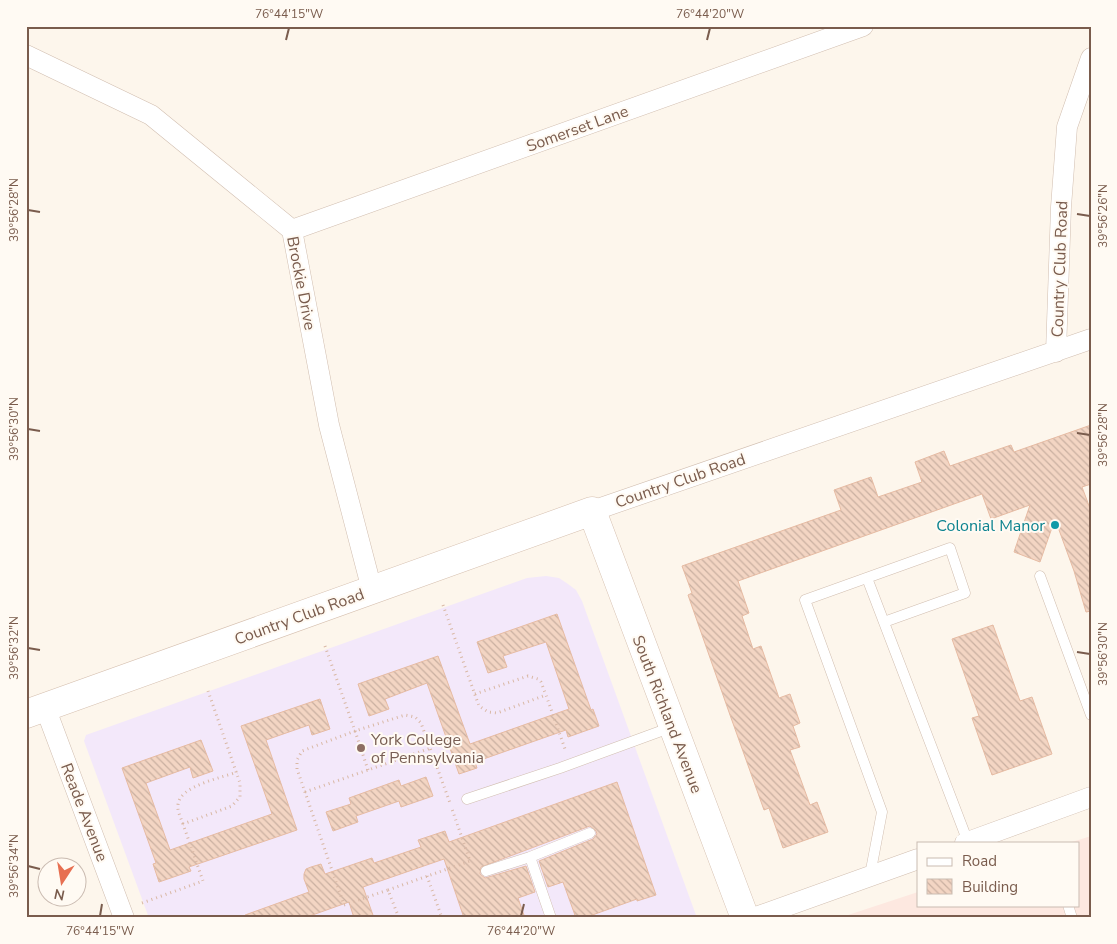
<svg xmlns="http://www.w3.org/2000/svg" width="1117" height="944" font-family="'Nunito Sans',sans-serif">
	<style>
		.commercial { fill: #fde8e0 }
		.education { fill: #f3e8fa }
		.building { fill: url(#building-back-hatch); stroke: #e6bba3 }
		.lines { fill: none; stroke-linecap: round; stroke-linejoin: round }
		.service-casing { stroke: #d1beb0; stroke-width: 11 }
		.minor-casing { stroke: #d1beb0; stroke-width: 21 }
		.secondary-casing { stroke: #d6c0b0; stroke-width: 29 }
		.path { stroke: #d9b8a5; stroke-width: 3; stroke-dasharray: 1 4; stroke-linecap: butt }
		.service { stroke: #fff; stroke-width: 10 }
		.minor { stroke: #fff; stroke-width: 20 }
		.secondary { stroke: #fff; stroke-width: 28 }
		.ticks { fill: none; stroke: #7a5c4d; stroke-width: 2 }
		.culture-dot { fill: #0f9aa8; stroke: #fffaf3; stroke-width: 2 }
		.education-dot { fill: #8d6e63; stroke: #fffaf3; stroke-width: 2 }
		.labels { text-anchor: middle; stroke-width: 4; stroke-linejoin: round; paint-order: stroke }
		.street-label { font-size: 16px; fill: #7a5c4d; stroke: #fffaf3 }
		.culture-label { font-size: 16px; fill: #0d838f; stroke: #fffaf3; text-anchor: end }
		.education-label { font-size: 16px; fill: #785e54; stroke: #fffaf3; text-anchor: start }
		.neatline { fill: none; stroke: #7a5c4d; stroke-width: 2 }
		.ticks-label { font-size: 12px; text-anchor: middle; fill: #7a5c4d }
	</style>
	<defs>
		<pattern id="building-back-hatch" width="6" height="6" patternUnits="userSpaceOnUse" patternTransform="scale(1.25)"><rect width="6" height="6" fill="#f3d5c3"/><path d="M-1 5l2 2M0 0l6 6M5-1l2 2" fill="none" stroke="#cab0a1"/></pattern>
	</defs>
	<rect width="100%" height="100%" fill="#fdf6ec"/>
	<!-- commercial -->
	<path class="commercial" d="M1091,836v82h-252l79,-26v13h160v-62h-9z"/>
	<!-- education -->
	<path class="education" d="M546,576l13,2 9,6 8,6 6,11 115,317h-548l-65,-177 2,-6 441,-157z"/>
	<!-- building -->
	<path class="building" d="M1091,425v59l-9,3 9,24v100l-5,1 -12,-41 -19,-52 -15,43 -26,-10 16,-47 -39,14 -9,-25 -244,87 11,32 -7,3 11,33 8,-3 18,52 11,-4 10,29 -7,3 7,21 -10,3 20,55 7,-3 11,30 -45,16 -14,-40 -5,2 -34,-95 -42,-120 4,-2 -10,-27 159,-56 -7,-20 37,-13 7,20 44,-15 -7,-20 29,-11 6,15 61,-21 3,7z
		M557,614l34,96 2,-1 6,17 -31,11 -2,-7 -91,32 2,6 -18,6 -32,-91 -42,16 4,10 -20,7 -11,-32 80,-28 32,88 99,-35 -23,-67 -43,14 4,11 -19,6 -11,-31z
		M993,625l27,76 12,-4 20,57 -60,21 -20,-57 7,-2 -27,-77z
		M320,699l10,30 -18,6 -3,-10 -43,15 31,90 -108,37 2,4 -32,11 -6,-18 3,-1 -34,-95 79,-28 12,31 -20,7 -3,-11 -44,16 24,67 102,-36 -31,-88z
		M426,777l7,19 -32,11 -2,-6 -43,15 2,6 -25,9 -7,-19 25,-8 -2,-6 50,-18 2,6z
		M617,782l39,113 -19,6v-2l-53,19h-8l-13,-36 -15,5 -9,-26 54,-22 4,-5 -1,-3 -6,-5 -109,41 -1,7 5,4 41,-12 9,26 -17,6 7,20h-61l-20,-59 -81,28 11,31h-20l-5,-16 -45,16h-59v-3l64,-23 -5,-13v-5l2,-5 5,-2 10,-3 4,10 47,-16 2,5 47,-16 -3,-7 27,-9 4,11z"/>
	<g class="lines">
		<defs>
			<path id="service" d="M1040,576l51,139
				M867,578l101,264 3,1
				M467,799l93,-31 112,-41
				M486,871l44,-14
				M870,875l12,-63 -77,-212 145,-52 15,45 -81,29
				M1068,905l4,13
				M551,918l-21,-61 60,-24"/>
			<path id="minor" d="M26,55l125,60 141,115 37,195 43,165
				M292,230l571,-204
				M1056,352l5,-145 6,-80 24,-69
				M592,511l499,-172
				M45,707l79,211
				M965,843l126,-46
				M753,918l165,-59"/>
			<path id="secondary" d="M26,714l566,-203 153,407"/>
		</defs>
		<!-- service casing -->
		<use href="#service" class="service-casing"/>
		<!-- minor casing -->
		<use href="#minor" class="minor-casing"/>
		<!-- secondary casing -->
		<use href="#secondary" class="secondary-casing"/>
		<!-- path -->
		<path class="path" d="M443,605l36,101 9,6 9,1 49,-18 19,54
			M325,646l30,85 -53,20 -5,9v9l47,136 44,-15 11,28
			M475,694l53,-18 10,3 3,3 5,13
			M368,770l-13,-39 50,-16 10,2 6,6 29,80
			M305,792l126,-44
			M183,824c-2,-6 -6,-13 -5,-19 1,-19 43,-27 59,-33
			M427,876l15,42
			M388,890l82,-29 -18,-52
			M142,903l61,-22 -20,-57 49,-18 8,-9v-14l-33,-95"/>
		<!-- service -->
		<use href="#service" class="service"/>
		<!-- minor -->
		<use href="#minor" class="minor"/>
		<!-- secondary -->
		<use href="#secondary" class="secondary"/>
	</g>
	<!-- ticks -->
	<path class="ticks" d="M286,40l3,-12M707,40l3,-12M28,210l12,2M1077,214l13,2M28,429l12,2M1077,433l13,2M28,648l12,2M1077,652l13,2M28,866l12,3M100,916l2,-12M521,916l3,-12"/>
	<!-- markers -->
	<circle class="culture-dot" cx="1055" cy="525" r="5"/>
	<circle class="education-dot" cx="361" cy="748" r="5"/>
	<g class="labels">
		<!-- street labels -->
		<g class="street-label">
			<text transform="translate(577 128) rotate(-20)" y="6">Somerset Lane</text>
			<text transform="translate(1059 269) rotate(-88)" y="6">Country Club Road</text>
			<text transform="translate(302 283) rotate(79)" y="6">Brockie Drive</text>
			<text transform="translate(680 480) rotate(-19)" y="6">Country Club Road</text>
			<text transform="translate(299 616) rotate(-20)" y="6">Country Club Road</text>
			<text transform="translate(668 714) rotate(69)" y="6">South Richland Avenue</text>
			<text transform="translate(85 812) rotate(69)" y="6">Reade Avenue</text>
		</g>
		<!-- culture labels -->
		<g class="culture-label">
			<text x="1045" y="531">Colonial Manor</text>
		</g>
		<!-- education labels -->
		<g class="education-label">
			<text x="371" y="745">York College<tspan x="371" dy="18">of Pennsylvania</tspan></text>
		</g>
	</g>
	<!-- border -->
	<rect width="1117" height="944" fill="none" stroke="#fffaf3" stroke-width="55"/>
	<!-- legend -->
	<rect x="917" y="842" width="162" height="65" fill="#fffaf3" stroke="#cabbb1"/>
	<rect x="927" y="858" width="25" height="8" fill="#ffffff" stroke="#cabbb1"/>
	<text x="962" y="866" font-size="15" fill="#7a5c4d">Road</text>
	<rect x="927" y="879" width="25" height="15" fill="url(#building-back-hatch)" stroke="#cabbb1"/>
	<text x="962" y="892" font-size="15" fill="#7a5c4d">Building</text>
	<!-- north arrow -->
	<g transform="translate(62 882) rotate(192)"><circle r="24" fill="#fffaf3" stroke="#cabbb1"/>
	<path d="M0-4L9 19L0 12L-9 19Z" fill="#e76f51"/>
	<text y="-8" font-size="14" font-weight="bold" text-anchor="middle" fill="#7a5c4d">N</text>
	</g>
	<rect x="28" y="28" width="1062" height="888" class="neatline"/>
	<g class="ticks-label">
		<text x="289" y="18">76°44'15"W</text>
		<text x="710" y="18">76°44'20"W</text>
		<text transform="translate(14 210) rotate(-90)" y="4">39°56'28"N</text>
		<text transform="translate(1103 216) rotate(-90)" y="4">39°56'26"N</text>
		<text transform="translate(14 429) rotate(-90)" y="4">39°56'30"N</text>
		<text transform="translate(1103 435) rotate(-90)" y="4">39°56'28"N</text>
		<text transform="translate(14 648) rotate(-90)" y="4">39°56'32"N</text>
		<text transform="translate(1103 654) rotate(-90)" y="4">39°56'30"N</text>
		<text transform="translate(14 866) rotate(-90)" y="4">39°56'34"N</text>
		<text x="100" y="935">76°44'15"W</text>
		<text x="521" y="935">76°44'20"W</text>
	</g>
</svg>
